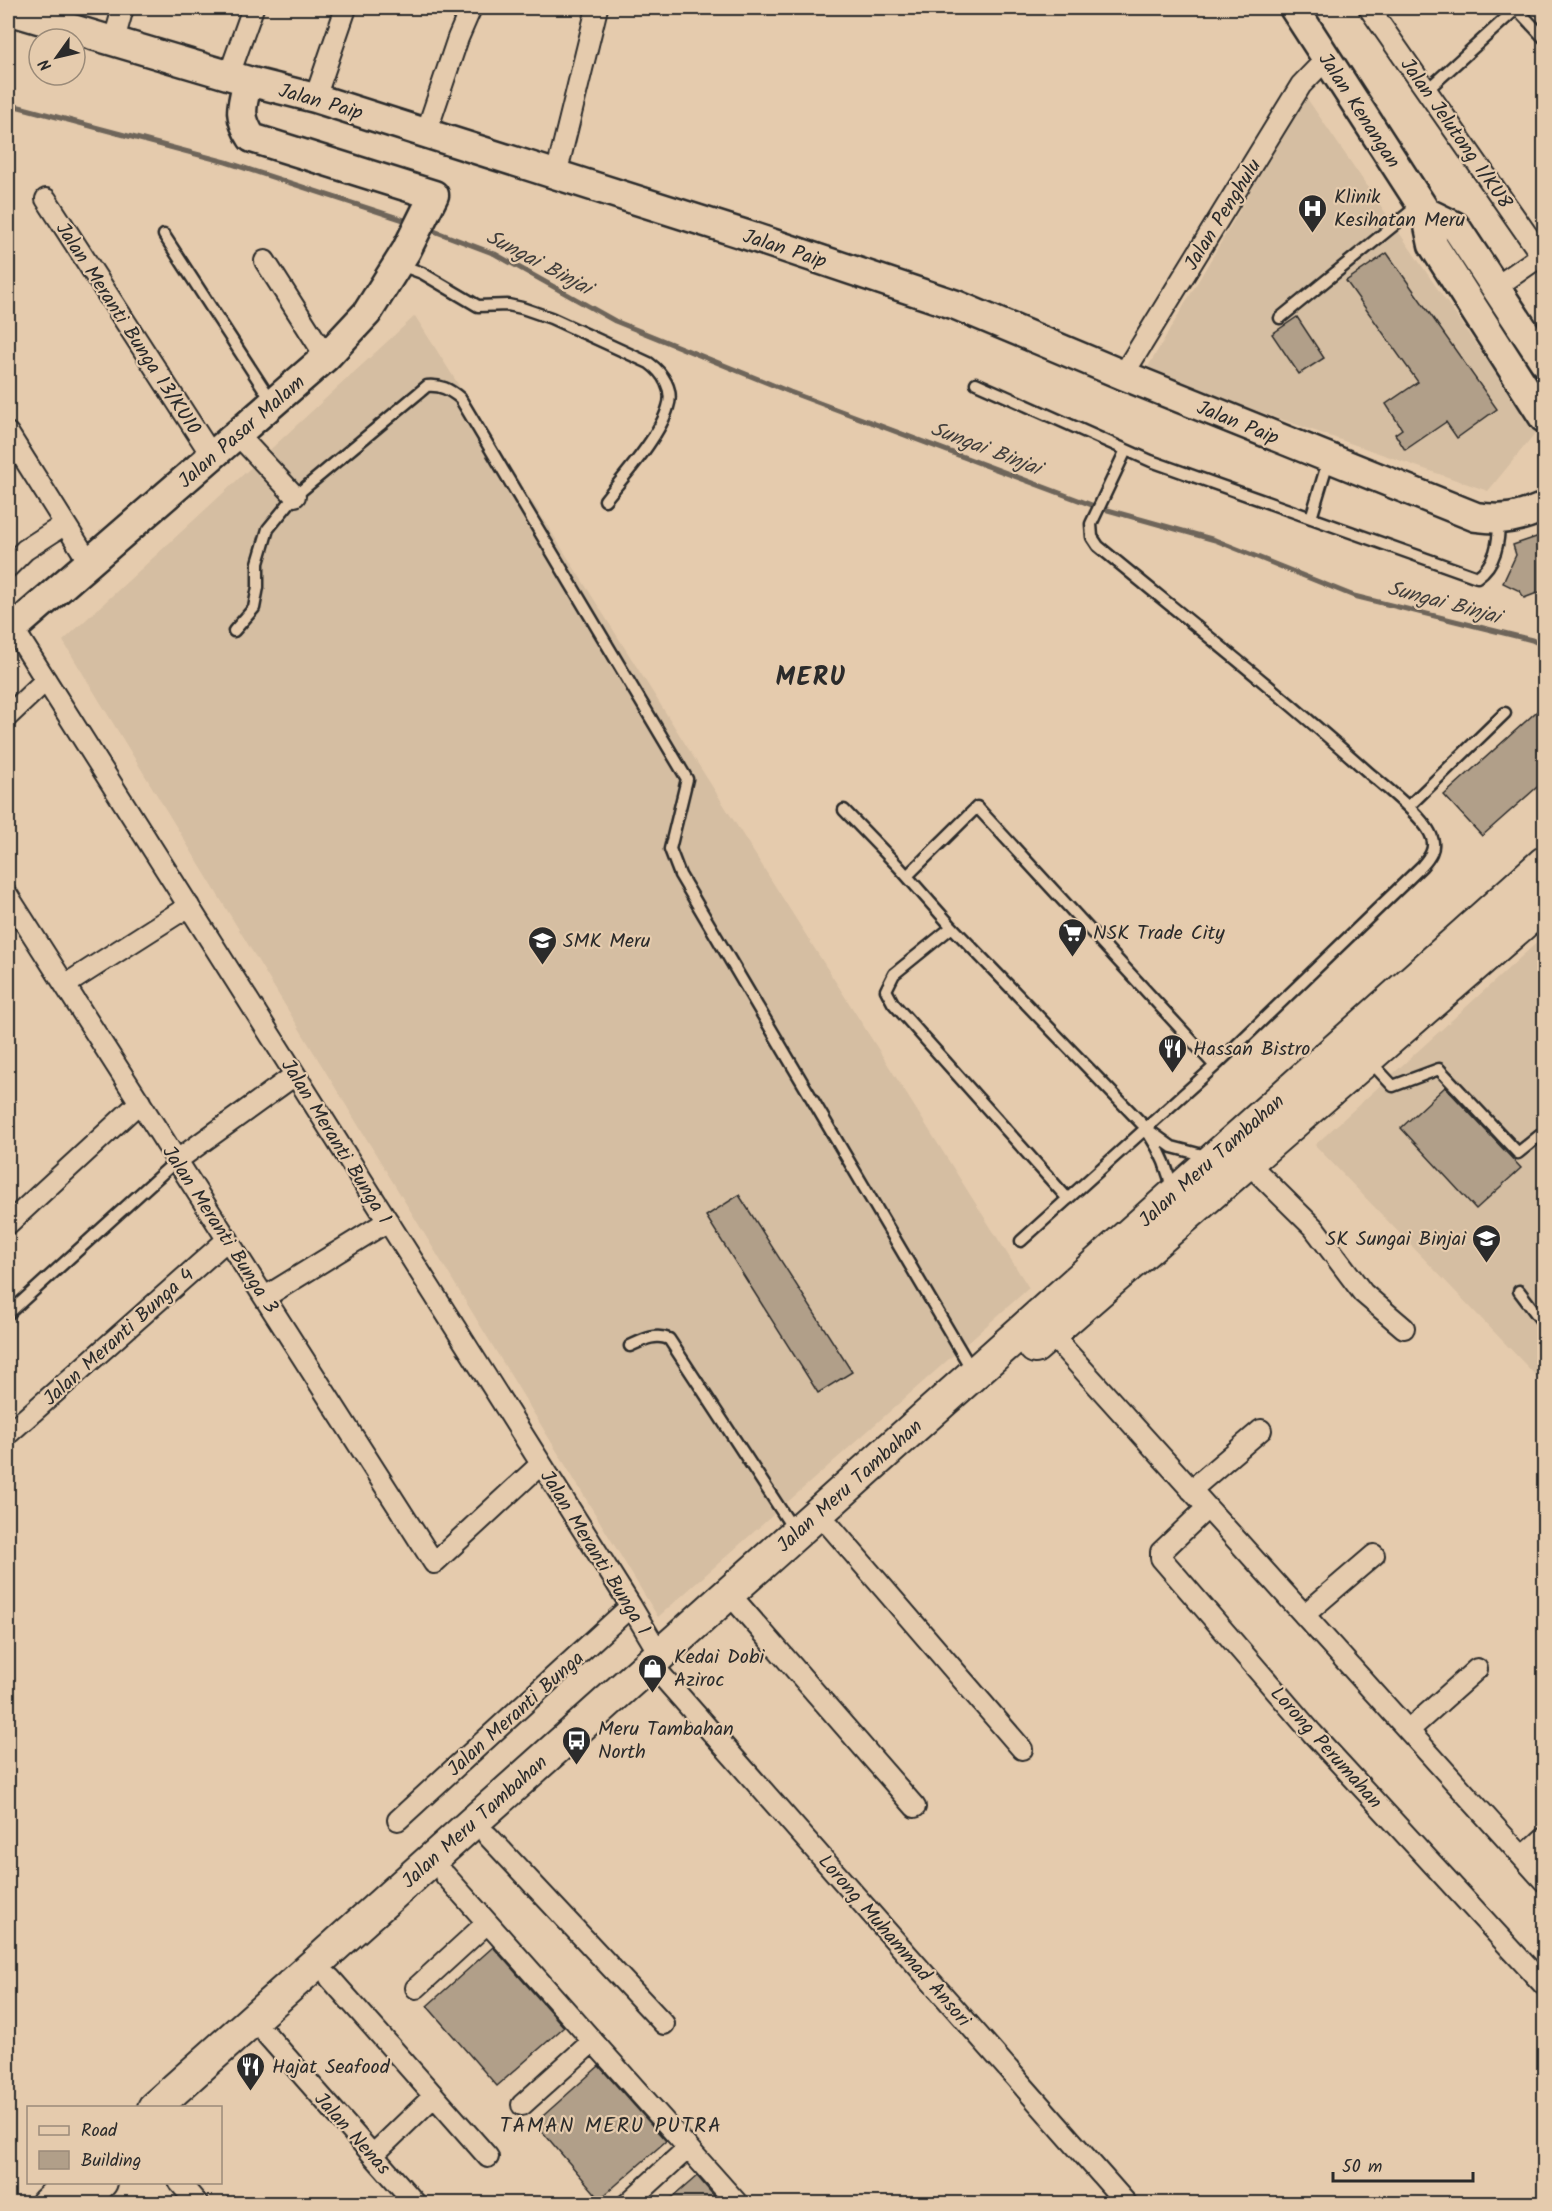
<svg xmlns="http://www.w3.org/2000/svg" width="1552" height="2211" font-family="Kalam,sans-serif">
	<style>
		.built { fill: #d5bea2 }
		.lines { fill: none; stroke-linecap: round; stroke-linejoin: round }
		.stream { stroke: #6e655a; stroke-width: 5 }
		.building { fill: #b19f89; stroke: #2b2b2b; stroke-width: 1.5 }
		.lane-casing { stroke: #2b2b2b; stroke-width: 15 }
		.street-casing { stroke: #2b2b2b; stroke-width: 24 }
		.secondary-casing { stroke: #2b2b2b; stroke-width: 33 }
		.primary-casing { stroke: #2b2b2b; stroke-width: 36 }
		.lane { stroke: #e5cbad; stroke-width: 10 }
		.street { stroke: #e5cbad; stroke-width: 20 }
		.secondary { stroke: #e5cbad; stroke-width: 28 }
		.primary { stroke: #e5cbad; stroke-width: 32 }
		.labels { text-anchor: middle; stroke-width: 4.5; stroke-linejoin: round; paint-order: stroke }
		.street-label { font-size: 20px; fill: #2b2b2b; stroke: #e5cbad }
		.poi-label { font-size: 20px; fill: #2b2b2b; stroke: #e5cbad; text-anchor: start }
		.water-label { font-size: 21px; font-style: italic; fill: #413e3b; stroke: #e5cbad }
		.neighbourhood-label { font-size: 21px; letter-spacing: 1.5px; fill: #2b2b2b; stroke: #e5cbad }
		.district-label { font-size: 26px; font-weight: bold; letter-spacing: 1.5px; fill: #2b2b2b; stroke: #e5cbad }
	</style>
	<rect width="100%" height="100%" fill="#e5cbad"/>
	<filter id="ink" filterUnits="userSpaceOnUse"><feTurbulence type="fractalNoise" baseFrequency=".0167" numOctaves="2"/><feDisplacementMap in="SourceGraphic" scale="12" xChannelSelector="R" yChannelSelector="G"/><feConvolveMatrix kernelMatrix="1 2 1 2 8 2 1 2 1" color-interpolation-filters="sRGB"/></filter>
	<g filter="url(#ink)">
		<!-- built -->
		<path class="built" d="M1306,97l230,335 -48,59 -343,-119z
			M415,316l614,972 -371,329 -595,-976z
			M1544,936v448l-229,-239z"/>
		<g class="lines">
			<!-- stream -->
			<path class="stream" d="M8,104l218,58 181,59
				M434,231l61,23 120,67 175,71 307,115 118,33 139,56 178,44 12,6"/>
		</g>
		<!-- building -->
		<path class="building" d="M1387,253l110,156 -40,29 -11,-16 -41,28 -10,-16 7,-5 -16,-25 32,-22 -72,-101z
			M1297,317l27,41 -25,16 -27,-40z
			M1545,534v56l-21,8 -4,-7 -17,-8 13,-28 -3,-10z
			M1545,704v76l-63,56 -38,-41z
			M1445,1087l76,81 -45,41 -75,-81z
			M739,1195l113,177 -34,21 -112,-177z
			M493,1947l71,80 -67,59 -70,-80z
			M599,2066l67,75 -66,58 -65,-76z
			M697,2176l24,28h-56z"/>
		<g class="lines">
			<defs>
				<path id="lane" d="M1516,8l28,30
					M1427,90l90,-82
					M164,235l109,168
					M398,264l24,9 56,33 30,-1 14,3 29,10 98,45c14,10 25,27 19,44 -8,29 -44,69 -63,93
					M1280,318l140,-114
					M976,383l175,78 326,116c19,-13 22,-35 22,-56
					M1311,518l18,-60
					M234,631l20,-23 4,-21v-24l10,-34 27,-33 132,-110c14,-1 22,3 33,12l227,381 -17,70 10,26 292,495
					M1408,807l97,-94
					M844,810l54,56 54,61 195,202 25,18 38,10
					M907,876l70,-69 238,259
					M952,927l-58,47 -8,16 7,13 175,196
					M1368,1059l25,27 46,-17 79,84 26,-21
					M1149,1134c12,18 20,36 23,57
					M1021,1241l194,-175 207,-200c7,-8 14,-17 10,-28 -5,-19 -48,-52 -63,-65 -88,-79 -180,-152 -271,-227l-6,-9 -1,-13 35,-74
					M1519,1291l25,33
					M8,1314l168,-153
					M630,1346c13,-6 25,-13 39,-7l125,191"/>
				<path id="street" d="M1369,8l175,251
					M114,40l9,-32
					M229,75l24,-67
					M315,98l31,-90
					M426,133l32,-95 13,-30
					M556,175l41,-167
					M46,199l166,257
					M265,261l61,96
					M1496,287l46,-32
					M1123,375l178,-290 26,-27
					M8,433l81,129
					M237,434l58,62
					M8,567l17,-17 40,-26
					M13,628l618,978 29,49
					M8,716l38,-36
					M8,896l426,667 107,-99
					M65,985l124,-79
					M176,1161l119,-86
					M1248,1163l66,65 49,65 41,35
					M8,1224l132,-122
					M265,1297l123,-76
					M1050,1333l494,548
					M8,1434l220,-195
					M1191,1490l70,-60
					M1207,1508l-46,44v6l151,175 232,252
					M830,1526l192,223
					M740,1606l175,201
					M1304,1615l70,-60
					M662,1676l465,528
					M1409,1730l68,-61
					M398,1820l233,-214
					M488,1836l176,188
					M1523,1857l21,-19
					M445,1875l293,329
					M330,1978l158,179
					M416,1988l71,-65
					M267,2035l149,169
					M522,2105l71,-64
					M373,2155l61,-59
					M179,2182l19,22
					M627,2204l61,-56"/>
				<path id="secondary" d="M1294,8l132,204 7,33 111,173
					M8,10l240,71 67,17 441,140 200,67 167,70 353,142c28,4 43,1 68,-10
					M1426,212l29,14 89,135
					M8,633l318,-276 41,-44 39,-62 28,-56 -182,-57c-15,-22 -10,-33 -4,-57"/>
				<path id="primary" d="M1035,1347l509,-442
					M154,2108l1390,-1245
					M47,2204l23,-22
					M78,2204l23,-22"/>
			</defs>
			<!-- lane casing -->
			<use href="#lane" class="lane-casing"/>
			<!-- street casing -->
			<use href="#street" class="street-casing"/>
			<!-- secondary casing -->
			<use href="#secondary" class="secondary-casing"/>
			<!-- primary casing -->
			<use href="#primary" class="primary-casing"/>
			<!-- lane -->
			<use href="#lane" class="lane"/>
			<!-- street -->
			<use href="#street" class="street"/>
			<!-- secondary -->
			<use href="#secondary" class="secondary"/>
			<!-- primary -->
			<use href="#primary" class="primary"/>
		</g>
	</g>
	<!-- icons -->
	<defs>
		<symbol id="hospital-pin" viewBox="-11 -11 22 30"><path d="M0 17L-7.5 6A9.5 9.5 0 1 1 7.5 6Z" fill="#2b2b2b" stroke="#e5cbad"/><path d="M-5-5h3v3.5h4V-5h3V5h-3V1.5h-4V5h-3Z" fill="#fff"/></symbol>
		<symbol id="supermarket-pin" viewBox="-11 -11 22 30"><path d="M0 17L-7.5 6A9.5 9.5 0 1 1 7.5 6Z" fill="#2b2b2b" stroke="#e5cbad"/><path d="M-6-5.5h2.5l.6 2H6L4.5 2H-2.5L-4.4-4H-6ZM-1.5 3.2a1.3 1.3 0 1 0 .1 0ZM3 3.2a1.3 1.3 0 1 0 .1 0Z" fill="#fff"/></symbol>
		<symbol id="school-pin" viewBox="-11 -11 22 30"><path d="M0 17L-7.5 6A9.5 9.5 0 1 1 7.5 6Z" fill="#2b2b2b" stroke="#e5cbad"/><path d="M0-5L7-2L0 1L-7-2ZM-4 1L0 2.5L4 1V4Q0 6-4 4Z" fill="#fff"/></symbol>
		<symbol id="restaurant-pin" viewBox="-11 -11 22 30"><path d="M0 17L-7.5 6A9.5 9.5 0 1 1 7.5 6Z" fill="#2b2b2b" stroke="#e5cbad"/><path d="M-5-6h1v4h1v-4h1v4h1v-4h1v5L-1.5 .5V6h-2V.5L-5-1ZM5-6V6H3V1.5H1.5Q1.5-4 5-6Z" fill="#fff"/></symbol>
		<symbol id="shop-pin" viewBox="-11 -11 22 30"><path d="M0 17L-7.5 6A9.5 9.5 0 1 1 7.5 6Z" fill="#2b2b2b" stroke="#e5cbad"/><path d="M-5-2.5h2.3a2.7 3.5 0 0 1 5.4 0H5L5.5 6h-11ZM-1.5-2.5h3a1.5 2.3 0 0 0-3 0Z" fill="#fff"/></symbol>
		<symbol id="bus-pin" viewBox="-11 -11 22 30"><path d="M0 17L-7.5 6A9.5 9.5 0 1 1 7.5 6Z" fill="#2b2b2b" stroke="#e5cbad"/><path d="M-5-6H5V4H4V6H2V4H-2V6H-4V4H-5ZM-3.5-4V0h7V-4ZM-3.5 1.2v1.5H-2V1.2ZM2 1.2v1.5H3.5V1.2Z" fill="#fff"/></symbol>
	</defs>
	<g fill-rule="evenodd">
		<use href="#hospital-pin" x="1296" y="192" width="33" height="45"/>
		<use href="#supermarket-pin" x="1056" y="916" width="33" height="45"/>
		<use href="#school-pin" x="526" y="924" width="33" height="45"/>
		<use href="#restaurant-pin" x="1156" y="1032" width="33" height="45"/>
		<use href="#school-pin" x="1470" y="1222" width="33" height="45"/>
		<use href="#shop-pin" x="636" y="1652" width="33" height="45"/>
		<use href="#bus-pin" x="560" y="1724" width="33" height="45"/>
		<use href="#restaurant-pin" x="234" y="2050" width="33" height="45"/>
	</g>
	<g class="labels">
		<!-- street labels -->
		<g class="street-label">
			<text transform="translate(321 101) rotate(16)" y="7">Jalan Paip</text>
			<text transform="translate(1360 110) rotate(57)" y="7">Jalan Kenangan</text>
			<text transform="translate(1457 133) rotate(55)" y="7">Jalan Jelutong 1/KU8</text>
			<text transform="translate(1222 214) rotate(-58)" y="7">Jalan Penghulu</text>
			<text transform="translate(785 248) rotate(18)" y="7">Jalan Paip</text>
			<text transform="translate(129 328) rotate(57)" y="7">Jalan Meranti Bunga 13/KU10</text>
			<text transform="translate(1238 422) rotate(22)" y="7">Jalan Paip</text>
			<text transform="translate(241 431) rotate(-41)" y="7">Jalan Pasar Malam</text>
			<text transform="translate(337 1141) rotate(58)" y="7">Jalan Meranti Bunga 1</text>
			<text transform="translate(1211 1160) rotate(-42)" y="7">Jalan Meru Tambahan</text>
			<text transform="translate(221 1229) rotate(57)" y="7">Jalan Meranti Bunga 3</text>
			<text transform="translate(118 1336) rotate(-42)" y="7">Jalan Meranti Bunga 4</text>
			<text transform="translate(849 1485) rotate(-42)" y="7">Jalan Meru Tambahan</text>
			<text transform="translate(596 1552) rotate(58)" y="7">Jalan Meranti Bunga 1</text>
			<text transform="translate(515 1713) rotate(-42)" y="7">Jalan Meranti Bunga</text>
			<text transform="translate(1327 1747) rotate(48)" y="7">Lorong Perumahan</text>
			<text transform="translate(474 1821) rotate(-42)" y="7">Jalan Meru Tambahan</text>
			<text transform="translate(895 1940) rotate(49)" y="7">Lorong Muhammad Ansori</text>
			<text transform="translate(353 2133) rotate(48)" y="7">Jalan Nenas</text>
		</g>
		<!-- poi labels -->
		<g class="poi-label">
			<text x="1334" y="203">Klinik<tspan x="1334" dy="23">Kesihatan Meru</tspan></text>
			<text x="1093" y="939">NSK Trade City</text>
			<text x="563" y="947">SMK Meru</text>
			<text x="1193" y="1055">Hassan Bistro</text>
			<text x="1466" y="1245" text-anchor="end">SK Sungai Binjai</text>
			<text x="674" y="1663">Kedai Dobi<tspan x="674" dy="23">Aziroc</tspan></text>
			<text x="598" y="1735">Meru Tambahan<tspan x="598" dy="23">North</tspan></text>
			<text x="272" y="2073">Hajat Seafood</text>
		</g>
		<!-- water labels -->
		<g class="water-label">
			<text transform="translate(539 262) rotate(28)" y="7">Sungai Binjai</text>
			<text transform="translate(986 448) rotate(21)" y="7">Sungai Binjai</text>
			<text transform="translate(1444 602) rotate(15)" y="7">Sungai Binjai</text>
		</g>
		<!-- neighbourhood labels -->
		<g class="neighbourhood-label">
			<text x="611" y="2132">TAMAN MERU PUTRA</text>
		</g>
		<!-- district labels -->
		<g class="district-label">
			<text x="811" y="685">MERU</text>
		</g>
	</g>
	<!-- margin -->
	<rect width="1552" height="2211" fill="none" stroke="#e5cbad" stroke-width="30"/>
	<rect x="15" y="15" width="1522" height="2181" fill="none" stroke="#2b2b2b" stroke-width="2" filter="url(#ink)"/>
	<!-- legend -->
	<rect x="27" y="2106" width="195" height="78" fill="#e5cbad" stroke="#9b8b79" stroke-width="1.5"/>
	<rect x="39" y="2126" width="30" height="9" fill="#e5cbad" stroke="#9b8b79" stroke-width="1.5"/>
	<text x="81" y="2136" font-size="18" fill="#2b2b2b">Road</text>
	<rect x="39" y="2151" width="30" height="18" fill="#b19f89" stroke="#9b8b79" stroke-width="1.5"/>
	<text x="81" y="2166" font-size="18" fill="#2b2b2b">Building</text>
	<!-- north arrow -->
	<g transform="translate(57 57) rotate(236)"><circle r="28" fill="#e5cbad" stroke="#9b8b79" stroke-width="1.5"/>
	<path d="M0-4.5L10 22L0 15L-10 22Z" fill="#2b2b2b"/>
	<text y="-9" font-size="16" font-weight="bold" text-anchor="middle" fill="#2b2b2b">N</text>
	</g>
	<!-- scale -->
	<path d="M1333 2172v9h140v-9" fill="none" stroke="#2b2b2b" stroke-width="3"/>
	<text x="1342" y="2172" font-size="18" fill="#2b2b2b" stroke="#e5cbad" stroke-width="4.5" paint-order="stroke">50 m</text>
</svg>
